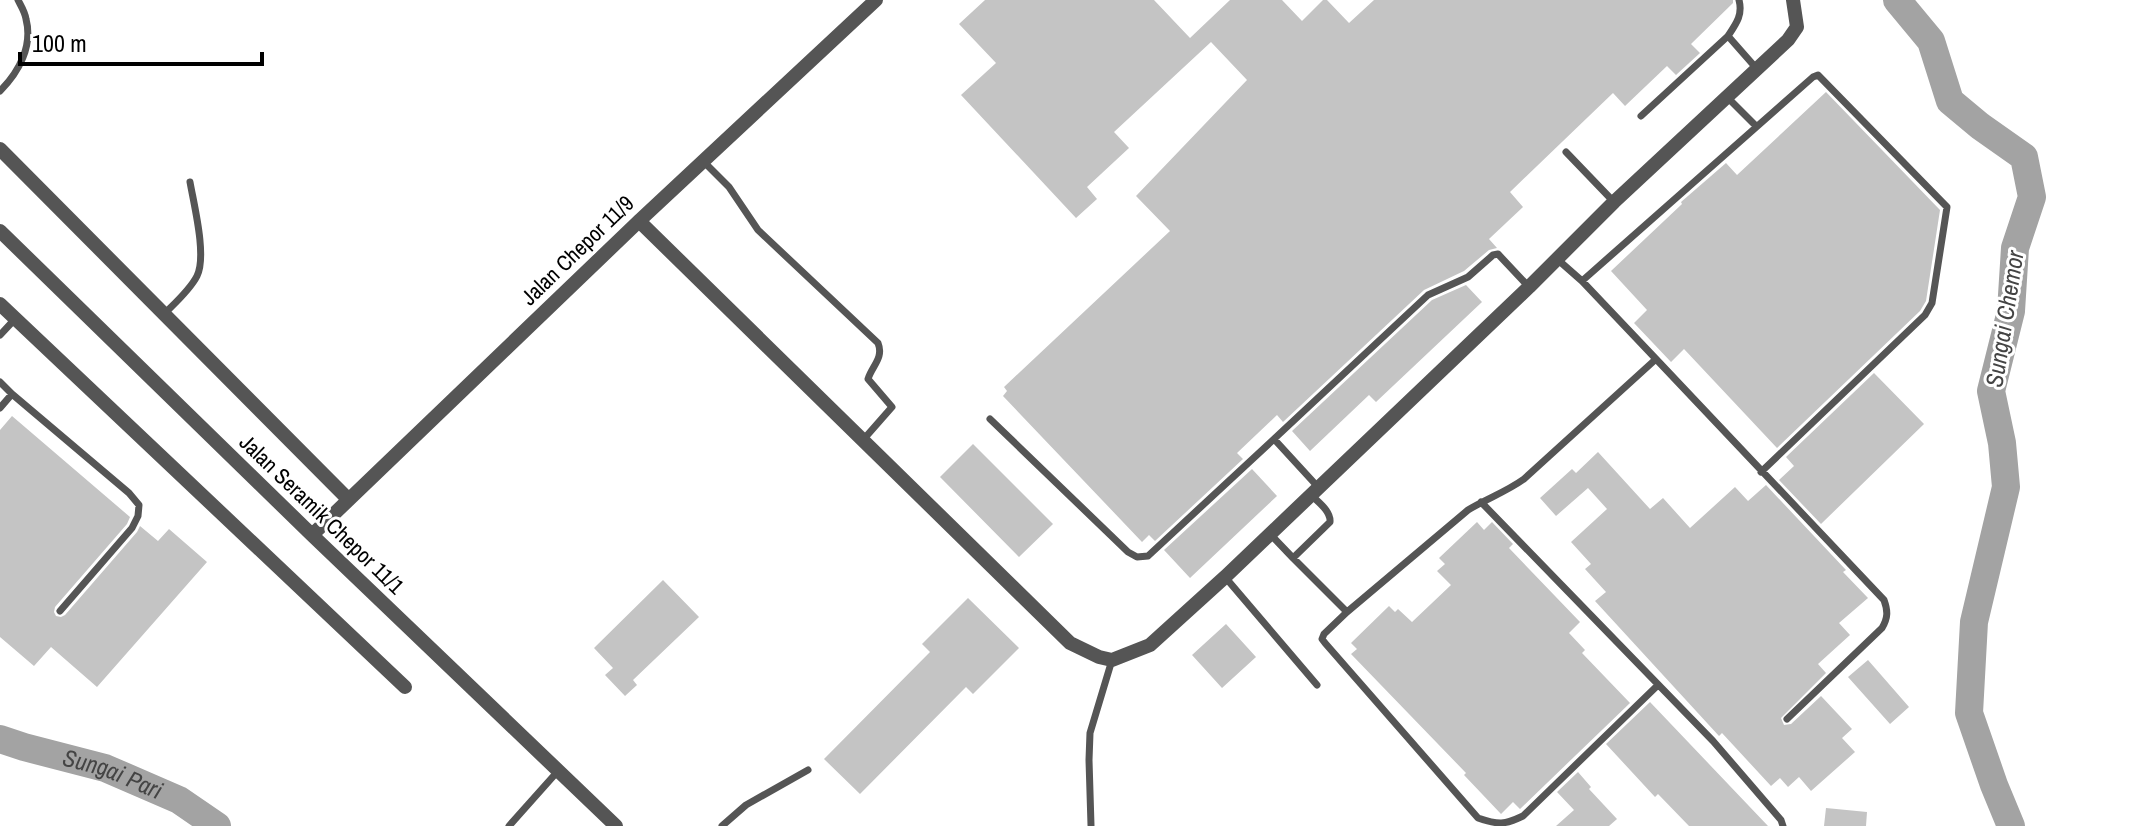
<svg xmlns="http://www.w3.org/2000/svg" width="2147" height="826" font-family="'Archivo Narrow',sans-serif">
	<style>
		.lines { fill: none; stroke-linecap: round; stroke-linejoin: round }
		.river { stroke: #a3a3a3; stroke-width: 28 }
		.building { fill: #c4c4c4 }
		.service { stroke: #555; stroke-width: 7 }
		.minor { stroke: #555; stroke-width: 14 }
		.labels { text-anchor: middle; stroke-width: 6; stroke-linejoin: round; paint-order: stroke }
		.street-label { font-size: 22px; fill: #000; stroke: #fff }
		.water-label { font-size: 24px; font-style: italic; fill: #444; stroke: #fff }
	</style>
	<rect width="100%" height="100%" fill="#fff"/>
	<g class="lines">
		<!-- river -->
		<g class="river">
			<path d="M1897,0l34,41 19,60 30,25 44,31 8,40 -17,51 -4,63 -20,80 11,52 4,44 -32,135 -5,91 25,72 17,41"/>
			<path id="s1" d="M0,739l24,8 81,21 74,32 38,26"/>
		</g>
	</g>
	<!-- building -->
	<path class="building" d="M985,0h169l36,38 40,-38h52l20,21 21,-21h4l22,23 25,-23h359v3l-42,41 9,9 -24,22 -9,-9 -42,40 -12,-13 -103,99 13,15 -34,32 8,9 -8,2 -25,21 -40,19 -141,132 -6,-7 -40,38 6,6 -88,82 -6,-6 -7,7 -139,-146 4,-5 -3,-4 166,-156 -34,-35 111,-116 -36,-38 -97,90 15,16 -42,39 10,12 -21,19 -115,-123 35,-32 -37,-39z
		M1826,92l114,118 -14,91 -6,10 -143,137 -93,-99 -13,13 -37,-39 13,-13 -36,-39 71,-67 -1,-2 45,-39 11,12z
		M1466,285l16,17 -106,100 -7,-7 -59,56 -18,-20 140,-131z
		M1874,373l50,51 -103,100 -42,-44 15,-14 -8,-9z
		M12,416l118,101 -3,7 -72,83 -1,5 2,4 5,1 4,-2 72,-83 3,-6 18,15 11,-12 38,33 -110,125 -46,-40 -17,19 -34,-29v-207z
		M973,444l80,80 -34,33 -79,-80z
		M1598,452l52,57 13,-11 27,30 45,-41 13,14 18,-16 80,85 -3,2 25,26 -29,25 11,12 -32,29 8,9 -45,45 3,7 7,-1 30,-28 31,33 -10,9 13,14 -44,39 -12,-14 -11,10 -8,-9 -9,8 -49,-53 -3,3 -124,-135 11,-9 -21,-23 6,-5 -20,-22 36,-33 -19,-21 -32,28 -16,-18 32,-29 4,4z
		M1252,469l25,27 -87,82 -26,-28z
		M1477,522l7,8 8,-8 21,22 -4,4 71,74 -11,11 16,17 -3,3 48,50 -110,106 -7,-7 -12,12 -37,-39 2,-2 -115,-119 6,-5 -6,-6 38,-37 6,6 3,-3 14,13 39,-37 -14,-14 8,-7 -6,-6z
		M663,580l36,37 -66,63 4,5 -12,11 -20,-21 8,-7 -19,-20z
		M968,598l51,50 -46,46 -7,-7 -106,107 -36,-35 106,-107 -8,-8z
		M1226,624l30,33 -34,31 -30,-33z
		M1868,660l41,47 -19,17 -42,-47z
		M1650,702l118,124h-79l-31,-32 -3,3 -49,-53z
		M1578,772l13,15 -2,2 28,30 -8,7h-53l18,-16 -17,-18z
		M1826,808l41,4 -1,14h-42z"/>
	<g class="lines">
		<!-- service -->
		<path class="service" d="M1728,36c8,-12 15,-21 11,-36
			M0,91c19,-19 33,-45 26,-72 -1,-7 -5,-13 -8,-19
			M1727,97l29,29
			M1641,116l87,-80 29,33
			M1566,152l48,50
			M703,161l26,26 29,43 120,113c6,15 -6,23 -10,36l24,28 -29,33
			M1557,259l25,22 74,78
			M1582,281l231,-204 5,-2 129,132 -15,96 -7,12 -164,157
			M164,314c11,-11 26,-24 33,-38 10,-20 -3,-71 -7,-94
			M0,335l15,-16
			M0,382l12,12 117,99 10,12 -1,11 -6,12 -72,83
			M0,408l12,-14
			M990,419l138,133 9,5 11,-1 126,-117
			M1318,487l-44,-48 154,-144 40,-18 25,-22 5,-1 31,33
			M1481,502l232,239 68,79 2,6
			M1270,534l23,24 37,-36c1,-11 -12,-20 -19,-27
			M1293,558l54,54 121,-102c18,-11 38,-18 56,-31l132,-120 228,241c4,11 4,18 -2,28l-95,91
			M1225,577l92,108
			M1347,612l-23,22 -2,5 3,4 153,175c21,7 26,7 45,-2l135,-131
			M1091,825l-2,-65 1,-27 22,-73
			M509,826l49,-55
			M722,826l24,-21 62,-35"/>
		<!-- minor -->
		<path class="minor" d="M0,149l348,350
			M639,221l431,422 29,14 13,3 38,-15 75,-68 304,-290 85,-85 174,-162 9,-13 -4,-27
			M0,231l312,304 304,291
			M0,304l405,383
			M312,535l327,-314 237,-221"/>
	</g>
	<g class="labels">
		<!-- street labels -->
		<g class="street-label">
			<text transform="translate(577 250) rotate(-44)" y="8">Jalan Chepor 11/9</text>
			<text transform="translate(322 514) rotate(44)" y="8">Jalan Seramik Chepor 11/1</text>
		</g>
		<!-- water labels -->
		<g class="water-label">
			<text transform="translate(2005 319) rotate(-81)" y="8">Sungai Chemor</text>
			<text dy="8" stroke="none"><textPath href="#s1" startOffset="118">Sungai Pari</textPath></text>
		</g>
	</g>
	<!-- scale -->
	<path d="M20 52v12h242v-12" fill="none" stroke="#000000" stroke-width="4"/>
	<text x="32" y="52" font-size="24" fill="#000000" stroke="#ffffff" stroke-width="6" paint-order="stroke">100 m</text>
</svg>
